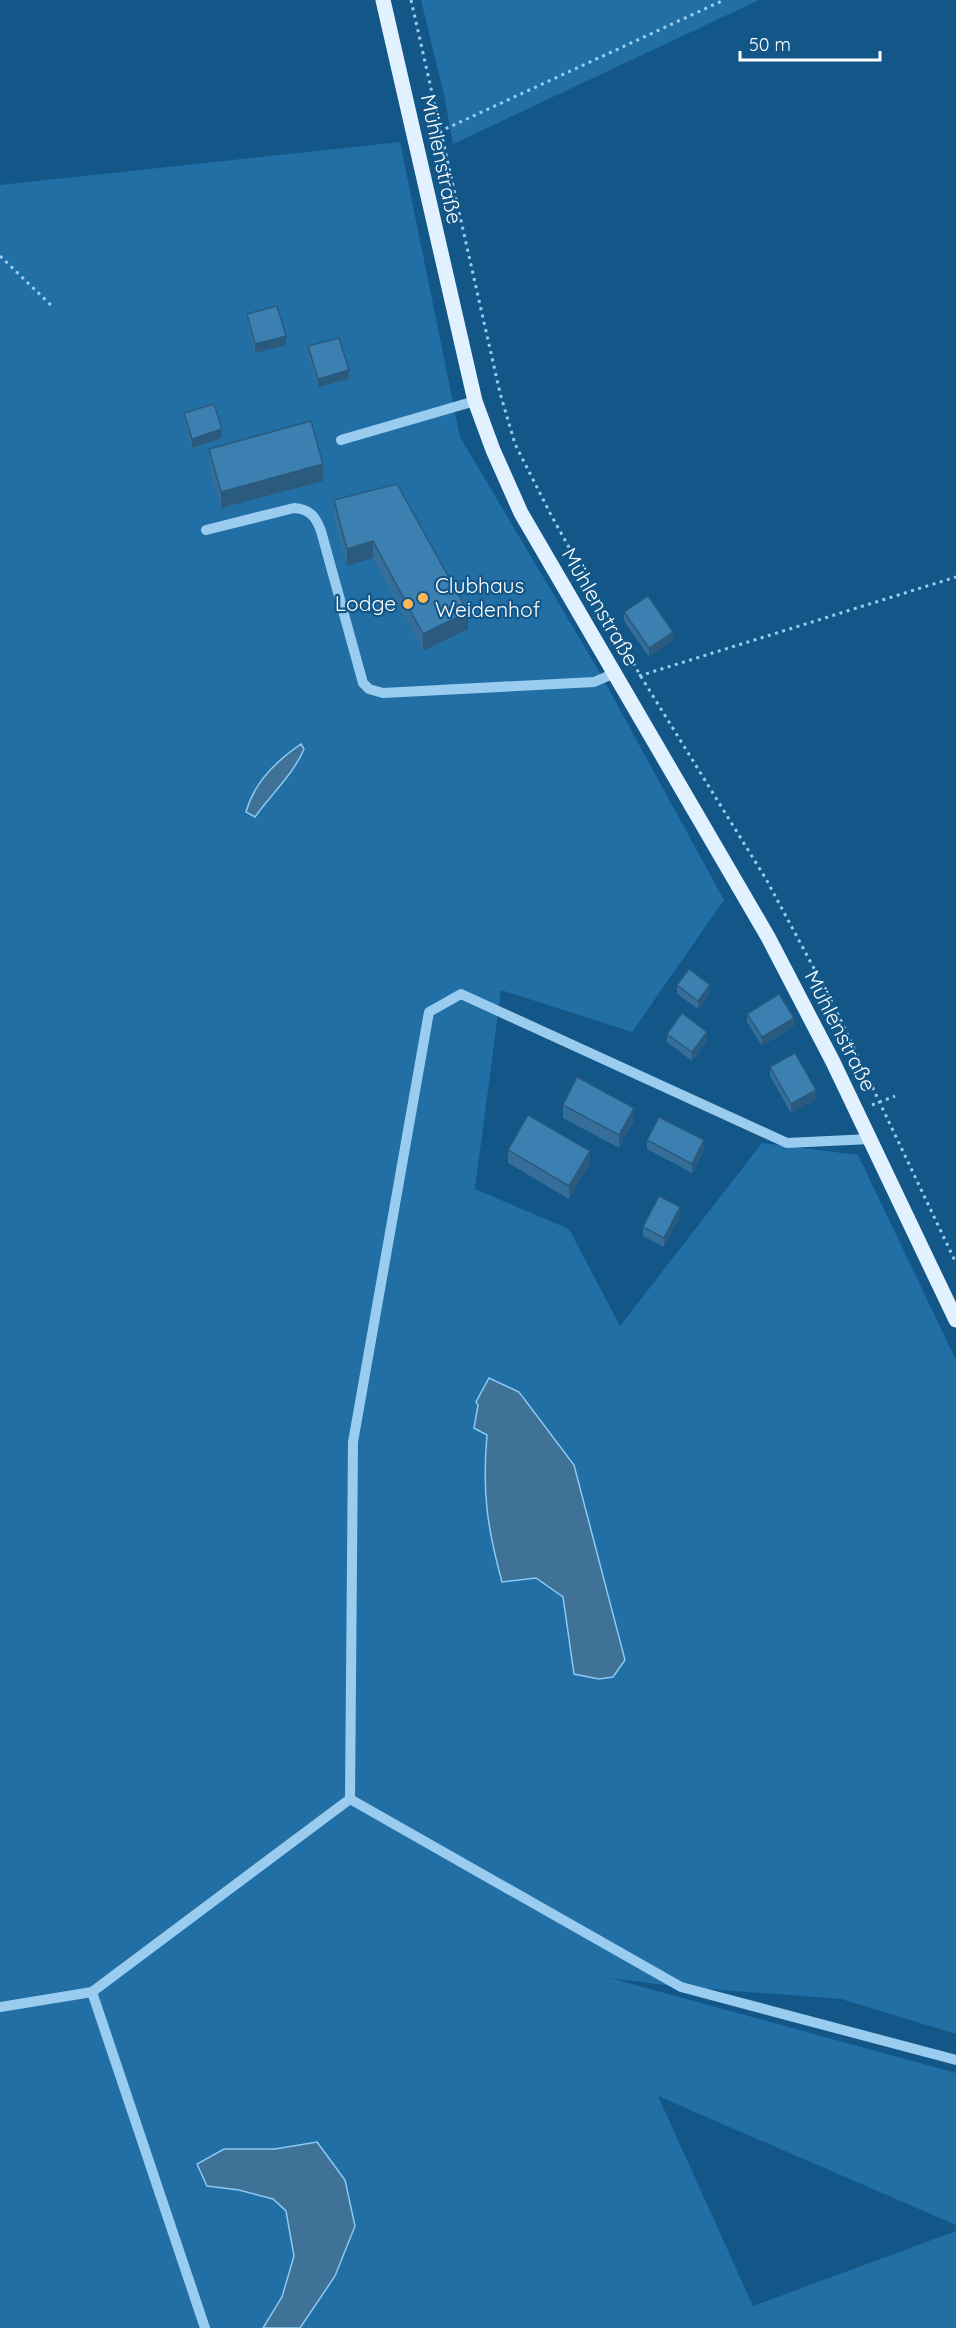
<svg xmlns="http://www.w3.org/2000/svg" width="956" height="2328" font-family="Quicksand,sans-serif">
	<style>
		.green { fill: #226fa6 }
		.water { fill: #407196; stroke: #8bc9f3; stroke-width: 1.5 }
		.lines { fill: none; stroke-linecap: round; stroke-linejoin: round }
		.path { stroke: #99ccef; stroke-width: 3; stroke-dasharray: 3 4.5; stroke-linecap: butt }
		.minor { stroke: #99ccef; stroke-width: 10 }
		.major { stroke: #e1f1ff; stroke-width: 15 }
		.wall { fill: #346e99 }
		.shaded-wall { fill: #2a5a7d }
		.building { fill: #3c80b2; stroke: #2a5a7d; stroke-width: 1.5 }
		.poi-dot { fill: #ffb857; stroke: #135688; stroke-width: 2 }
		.labels { text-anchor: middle; stroke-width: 4.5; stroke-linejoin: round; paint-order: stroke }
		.street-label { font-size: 21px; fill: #fff; stroke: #135688 }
		.poi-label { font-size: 21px; fill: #fff; stroke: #135688; text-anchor: start }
	</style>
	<rect width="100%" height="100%" fill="#135688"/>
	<!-- green -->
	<path class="green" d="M421,0h338l-306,144 -9,-49z
		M400,142l60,295 136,229 128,234 -92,132 -131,-42 -26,199 94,40 51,97 142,-183 96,12 98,205v674l-115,-35 -160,-12 -71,-9 346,95v152l-298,-129 95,210 203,-75v97h-956v-2143z"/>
	<!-- water -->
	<path class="water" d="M301,744l3,5c-11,26 -33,45 -49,68l-9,-5c8,-30 30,-51 55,-68z
		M489,1378l30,14 55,73 51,195 -12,17 -14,2 -25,-5 -11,-77 -27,-19 -34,4c-15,-55 -20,-91 -15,-147l-13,-7 4,-23 -2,-3z
		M317,2142l28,38 10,46 -20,50 -35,52h-37l19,-31 12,-41 -8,-45 -13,-12 -34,-9 -32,-4 -10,-22 27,-15h51z"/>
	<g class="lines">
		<!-- path -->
		<path class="path" d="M411,0l89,393 15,51 36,71 89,160 126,204 65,121 125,263
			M432,135l292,-135
			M0,256l54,52
			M639,676l317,-99
			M872,1105l23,-9"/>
		<!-- minor -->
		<path class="minor" d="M341,440l134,-39
			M206,530l88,-22c16,1 22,9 27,23l42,152 6,6 14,4 211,-11 21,-9
			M350,1799l3,-357 76,-430 32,-18 326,149 83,-4
			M92,1992l113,336
			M0,2007l92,-15 258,-193 331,188 275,73"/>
		<!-- major -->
		<path class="major" d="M383,0l92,401 18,49 28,63 247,424 65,125 123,258"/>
	</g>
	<!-- wall -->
	<path class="wall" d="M247,314l39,31 -31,8 -8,-30z
		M308,346l41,33 -31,8 -10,-32z
		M184,413l38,25 -30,10 -8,-26z
		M209,449l114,32 -102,27 -12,-42z
		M334,500l134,129 -45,22 -50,-93 -26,8 -13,-49z
		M624,612l49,29 -24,16 -25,-36z
		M677,985l33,9 -12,15 -21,-15z
		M747,1014l47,12 -32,20 -15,-24z
		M667,1034l40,7 -15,20 -25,-19z
		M770,1067l46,32 -25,14 -21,-37z
		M563,1105l71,16 -15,27 -56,-30z
		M647,1140l57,9 -12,24 -45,-24z
		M508,1150l82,13 -21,36 -61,-36z
		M680,1216l-16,31 -21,-11v-9z"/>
	<!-- shaded-wall -->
	<path class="shaded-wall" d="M286,336v9l-31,8v-9z
		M349,370v9l-31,8v-8z
		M222,429v9l-30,10v-9z
		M323,464v17l-102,27v-16z
		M373,541v17l-26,8v-17z
		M468,612v17l-45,22v-17z
		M673,632v9l-24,16v-9z
		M710,985v9l-12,15v-8z
		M794,1018v8l-32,20v-9z
		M707,1032v9l-15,20v-9z
		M816,1090v9l-25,14v-9z
		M634,1108v13l-15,27v-13z
		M704,1140v9l-12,24v-9z
		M590,1151v12l-21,36v-13z
		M680,1207v9l-16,31v-9z"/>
	<!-- building -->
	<path class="building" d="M277,306l9,30 -31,8 -8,-30z
		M339,338l10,32 -31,9 -10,-33z
		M214,404l8,25 -30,10 -8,-26z
		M311,421l12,43 -102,28 -12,-43z
		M397,484l71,128 -45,22 -50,-93 -26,8 -13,-49z
		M648,596l25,36 -24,16 -25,-36z
		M689,969l21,16 -12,16 -21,-16z
		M779,994l15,24 -32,19 -15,-23z
		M682,1013l25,19 -15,20 -25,-18z
		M795,1053l21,37 -25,14 -21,-37z
		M577,1077l57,31 -15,27 -56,-30z
		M528,1115l62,36 -21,35 -61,-36z
		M659,1117l45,23 -12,24 -45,-24z
		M659,1196l21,11 -16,31 -21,-11z"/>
	<!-- markers -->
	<g class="poi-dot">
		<circle cx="423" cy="598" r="6"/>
		<circle cx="408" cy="604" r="6"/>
	</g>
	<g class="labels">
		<!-- street labels -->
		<g class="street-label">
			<text transform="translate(441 159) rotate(78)" y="7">Mühlenstraße</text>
			<text transform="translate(600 607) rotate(60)" y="7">Mühlenstraße</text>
			<text transform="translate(840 1031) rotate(63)" y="7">Mühlenstraße</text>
		</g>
		<!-- poi labels -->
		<g class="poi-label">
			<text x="435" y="593">Clubhaus<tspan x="435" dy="24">Weidenhof</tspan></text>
			<text x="396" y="611" text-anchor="end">Lodge</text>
		</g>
	</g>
	<!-- scale -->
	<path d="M740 51v9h140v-9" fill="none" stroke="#ffffff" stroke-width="3"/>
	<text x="749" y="51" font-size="18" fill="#ffffff" stroke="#135688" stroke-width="4.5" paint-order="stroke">50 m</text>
</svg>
